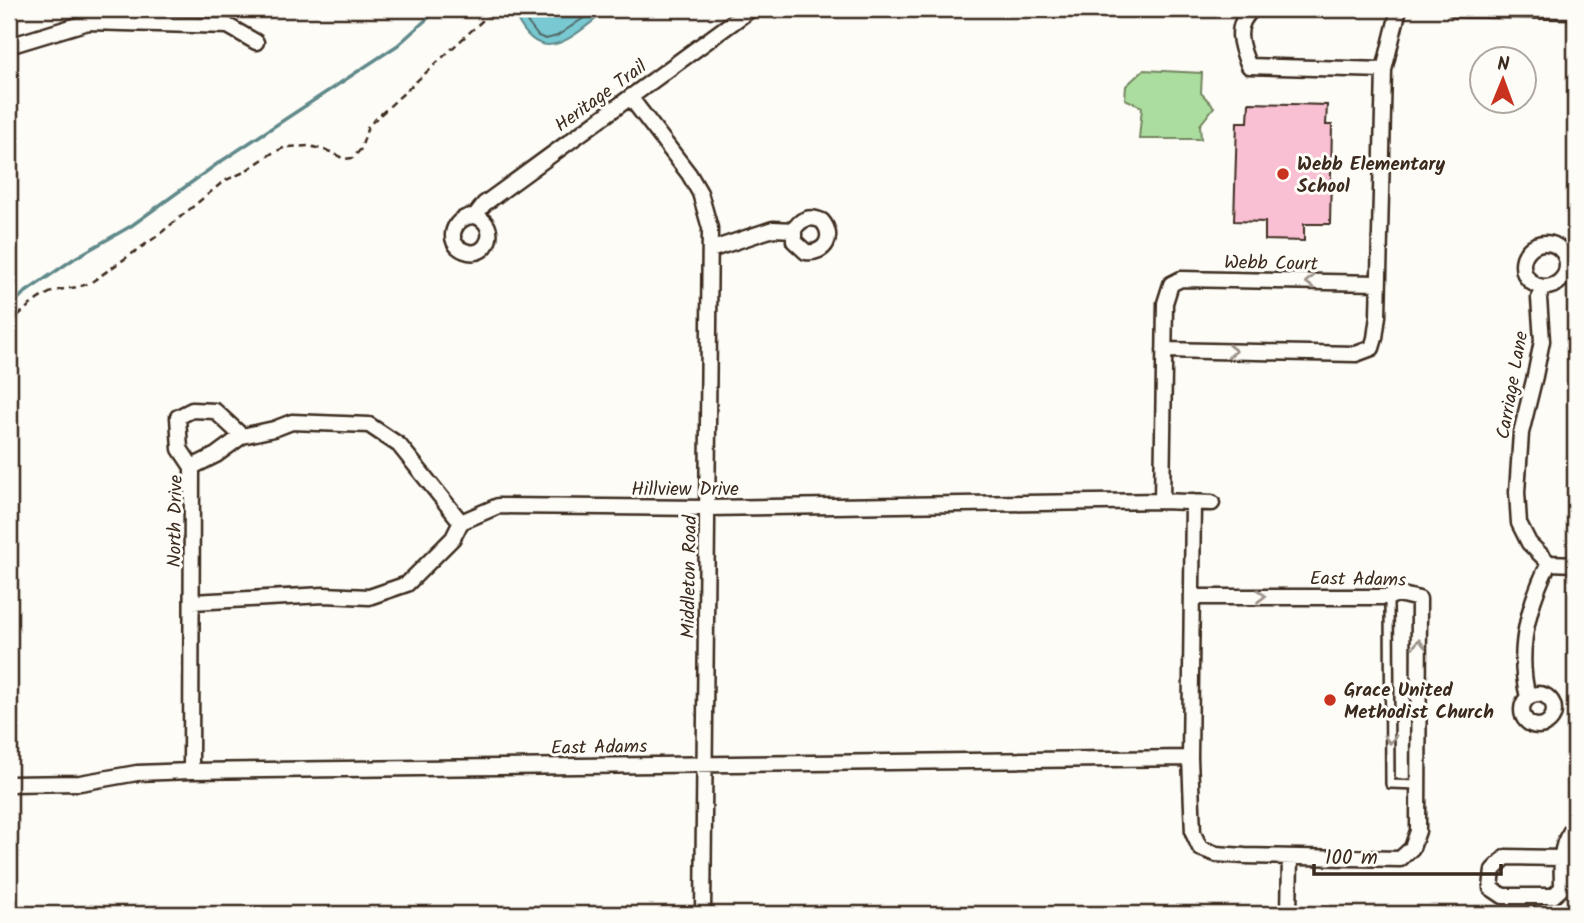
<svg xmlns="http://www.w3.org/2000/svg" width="1584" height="923" font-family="Kalam,sans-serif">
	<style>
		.green { fill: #abdd9e; stroke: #73845e; stroke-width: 2 }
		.water { fill: #78c9d2; stroke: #60898a; stroke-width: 2 }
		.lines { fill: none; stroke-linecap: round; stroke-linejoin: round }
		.shore { stroke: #536a66; stroke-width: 2 }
		.stream { stroke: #60898a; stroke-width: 3.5 }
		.building { fill: #f9c0d4; stroke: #3b2a1e; stroke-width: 2 }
		.service-casing { stroke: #3b2a1e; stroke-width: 12 }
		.minor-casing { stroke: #3b2a1e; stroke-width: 19 }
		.path { stroke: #3b2a1e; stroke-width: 2.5; stroke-dasharray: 7 5; stroke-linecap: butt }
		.service { stroke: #fdfcf7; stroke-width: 7 }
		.minor { stroke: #fdfcf7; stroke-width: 14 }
		.oneway { stroke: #9c938a }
		.poi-dot { fill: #c8321e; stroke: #fdfcf7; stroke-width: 2.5 }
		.labels { text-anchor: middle; stroke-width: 6; stroke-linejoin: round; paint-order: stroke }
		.street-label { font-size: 19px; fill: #3b2a1e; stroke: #fdfcf7 }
		.poi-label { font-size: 19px; font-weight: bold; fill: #3b2a1e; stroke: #fdfcf7; text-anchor: start }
	</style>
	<rect width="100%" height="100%" fill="#fdfcf7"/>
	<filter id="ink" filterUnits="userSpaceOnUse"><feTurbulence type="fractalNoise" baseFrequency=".0143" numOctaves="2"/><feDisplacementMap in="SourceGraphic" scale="14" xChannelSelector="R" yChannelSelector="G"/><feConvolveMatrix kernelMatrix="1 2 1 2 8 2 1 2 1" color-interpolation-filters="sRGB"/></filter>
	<g filter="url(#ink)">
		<!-- green -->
		<path class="green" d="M1143,70l59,3 -1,20 13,14 -14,18 1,14h-62l3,-32 -17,-8 1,-13z"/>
		<!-- water -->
		<path class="water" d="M519,9h90c-34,24 -66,63 -93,8z"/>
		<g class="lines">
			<!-- shore -->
			<path class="shore" d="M524,9l1,10 13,17 8,3 11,-3 40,-27"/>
			<!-- stream -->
			<path class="stream" d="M9,308l14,-14 52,-36 56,-32 86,-62 181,-119 40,-36"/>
		</g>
		<!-- building -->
		<path class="building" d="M1249,103l78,2 -1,20h6l-2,99h-26v17l-39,-1v-18l-31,-1 3,-99h11z"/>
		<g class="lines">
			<defs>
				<path id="service" d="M1389,597l1,187 28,1"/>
				<path id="minor" d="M1253,9c-20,16 -13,37 -4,57l135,4
					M1455,9l120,2
					M9,46l79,-24 140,4 28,16
					M630,97l59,77 11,19 10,35 -7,686
					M475,216c26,9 13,44 -10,35 -22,-8 -11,-36 10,-35l9,-12 267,-195
					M1523 265a22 22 0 1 1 44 0a22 22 0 1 1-44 0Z
					M710,250l63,-21 21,1c6,-11 16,-15 28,-9 13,15 4,33 -16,31l-12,-11v-11
					M1542,288l-3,10 3,43 -7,35 -14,57 -4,59 2,31 10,20 20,20
					M1164,350l192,4 16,-6 3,-10 3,-22 6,-246 15,-61
					M192,467l24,-12 26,-19 32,-7 18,-7 77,3 30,20 62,77
					M192,467l-12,-18 -2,-32 14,-7 23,1 27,25
					M1162,501l3,-198 6,-19 10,-5 197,4
					M1549,563l26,1
					M1193,597h196l9,-3 21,5 -1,232 -6,17 -12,11 -155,-3 -29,-2 -16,-6 -7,-15 -3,-75 3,-256
					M192,602l132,-7 45,2 38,-13 46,-46 8,-16 37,-16 210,2 454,-7 50,2
					M1522 710a16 16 0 1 1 32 0a16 16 0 1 1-32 0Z
					M1528,697c-12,-46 0,-92 21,-134
					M191,771l1,-304
					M9,784l71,-1 57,-10 54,-2 999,-13
					M1562,858l-56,-1 -13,13 -2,18 12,8h50l9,-8c0,-25 -4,-43 13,-62
					M1289,914l1,-57"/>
			</defs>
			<!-- service casing -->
			<use href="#service" class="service-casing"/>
			<!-- minor casing -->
			<use href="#minor" class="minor-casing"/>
			<!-- path -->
			<path class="path" d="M9,325c12,-13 28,-28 46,-34 13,-4 25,-2 38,-10l63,-44 68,-56 18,-8 32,-21 12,-5 24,-1 21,6 13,7 9,-1 8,-9 7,-23 127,-117"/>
			<!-- service -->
			<use href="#service" class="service"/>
			<!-- minor -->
			<use href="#minor" class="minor"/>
		</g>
		<!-- one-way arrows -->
		<defs><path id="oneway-chevron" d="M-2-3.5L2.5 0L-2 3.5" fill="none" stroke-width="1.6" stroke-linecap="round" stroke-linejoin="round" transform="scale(1.75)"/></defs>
		<g class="oneway">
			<use href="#oneway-chevron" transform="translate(1310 282) rotate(-179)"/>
			<use href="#oneway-chevron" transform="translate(1232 351) rotate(1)"/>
			<use href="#oneway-chevron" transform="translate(1261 596)"/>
			<use href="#oneway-chevron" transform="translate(1419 644) rotate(-90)"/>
			<use href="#oneway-chevron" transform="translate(1390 739) rotate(90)"/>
		</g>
	</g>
	<!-- markers -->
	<g class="poi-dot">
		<circle cx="1283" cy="174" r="7"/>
		<circle cx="1330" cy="700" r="7"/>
	</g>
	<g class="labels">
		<!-- street labels -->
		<g class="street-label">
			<text transform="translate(600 95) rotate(-36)" y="7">Heritage Trail</text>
			<text transform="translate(1271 262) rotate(1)" y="7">Webb Court</text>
			<text transform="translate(1511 385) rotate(-80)" y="7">Carriage Lane</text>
			<text x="685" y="495">Hillview Drive</text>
			<text transform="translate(174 521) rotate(-89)" y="7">North Drive</text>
			<text transform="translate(688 577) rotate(-89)" y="7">Middleton Road</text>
			<text transform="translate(1358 578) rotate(1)" y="7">East Adams</text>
			<text transform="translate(599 746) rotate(-1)" y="7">East Adams</text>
		</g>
		<!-- poi labels -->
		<g class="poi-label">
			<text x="1297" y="170">Webb Elementary<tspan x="1297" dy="22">School</tspan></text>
			<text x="1344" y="696">Grace United<tspan x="1344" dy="22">Methodist Church</tspan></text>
		</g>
	</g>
	<!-- margin -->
	<rect width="1584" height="923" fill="none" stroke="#fdfcf7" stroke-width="35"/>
	<rect x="18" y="18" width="1549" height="888" fill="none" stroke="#3b2a1e" stroke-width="2.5" filter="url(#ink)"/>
	<!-- north arrow -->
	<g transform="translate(1503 80) rotate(1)"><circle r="33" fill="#fdfcf7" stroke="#afa8a0" stroke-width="2"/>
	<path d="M0-5L12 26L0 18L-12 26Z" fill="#c8321e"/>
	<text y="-10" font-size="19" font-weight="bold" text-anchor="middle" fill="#3b2a1e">N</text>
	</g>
	<!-- scale -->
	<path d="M1314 864v10h187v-10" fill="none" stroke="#3b2a1e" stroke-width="3.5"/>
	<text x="1325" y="864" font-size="21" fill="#3b2a1e" stroke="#fdfcf7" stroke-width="5" paint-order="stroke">100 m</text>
</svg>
